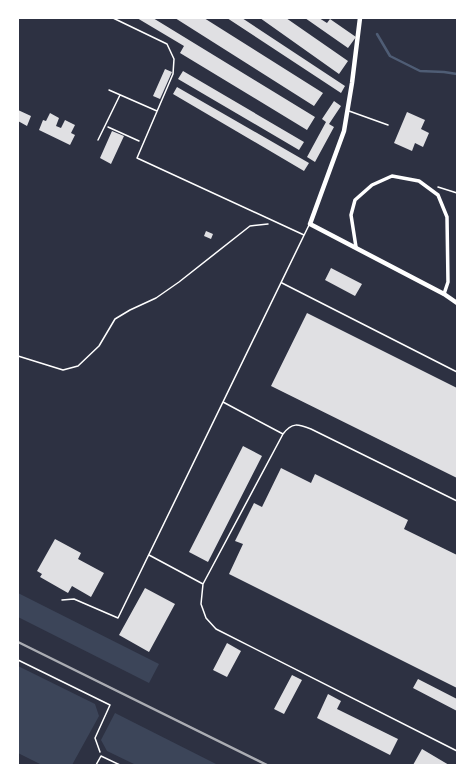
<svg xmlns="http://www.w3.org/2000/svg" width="475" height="783" font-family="Helvetica,sans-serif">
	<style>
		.green { fill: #3c4559 }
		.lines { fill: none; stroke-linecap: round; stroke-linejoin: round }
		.stream { stroke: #4f5d75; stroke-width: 2.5 }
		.building { fill: #e0e0e3 }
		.path { stroke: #fff; stroke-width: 1.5 }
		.service { stroke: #fff; stroke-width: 1.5 }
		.minor { stroke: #fff; stroke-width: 3.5 }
		.tertiary { stroke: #fff; stroke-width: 4.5 }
		.rail { stroke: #abadb3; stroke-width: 2.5 }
	</style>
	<rect width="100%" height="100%" fill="#2d3142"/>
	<!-- green -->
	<path class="green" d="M18,593l141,71 -10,19 -131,-66z
		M18,666l77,38 4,12 -27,49h-30l-24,-12z
		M115,713l103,52h-82l-29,-14 -6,-11z"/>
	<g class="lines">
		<!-- stream -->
		<path class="stream" d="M377,34l13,22 30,15 24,1 13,2"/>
	</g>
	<!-- building -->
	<path class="building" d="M137,18h16l162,99 -8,13 -127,-77 4,-7z
		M175,18h29l119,75 -9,13z
		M227,18h15l103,68 -4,7z
		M260,18h26l62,43 -9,13z
		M305,18h14l8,5 3,-4 26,18 -8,11z
		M165,69l7,3 -12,27 -7,-3z
		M183,71l121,71 -5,8 -121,-71z
		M177,87l132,76 -5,8 -131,-77z
		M334,101l7,5 -12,18 5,3 -19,35 -8,-5 19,-35 -4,-3z
		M18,110l13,6 -4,10 -9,-5z
		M407,112l18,8 -4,9 8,4 -6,14 -8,-4 -3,8 -18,-8z
		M50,113l9,5 -3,8 5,2 4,-8 10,5 -4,8 4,2 -5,10 -31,-15 4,-10 3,1z
		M112,131l12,5 -13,28 -11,-6z
		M206,231l7,3 -2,5 -7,-3z
		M331,268l31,16 -7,12 -30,-16z
		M307,313l150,75v90l-186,-92z
		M243,446l19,10 -54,106 -19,-10z
		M281,468l30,15 4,-9 93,46 -4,9 53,26v133l-228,-114 14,-30 -8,-3 19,-38 8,4z
		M55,539l26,14 -3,6 26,14 -13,24 -19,-11 -4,7 -28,-16 2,-3 -5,-3z
		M145,588l30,16 -26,48 -30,-17z
		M227,643l14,8 -14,26 -14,-7z
		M292,675l10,5 -18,34 -10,-5z
		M418,679l39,20v12l-44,-23z
		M328,694l13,7 -4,8 61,30 -8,16 -73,-37z
		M422,749l27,16h-36z"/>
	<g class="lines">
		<!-- path -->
		<path class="path" d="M108,127l31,14
			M438,187l19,6
			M18,356l45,14 15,-4 21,-20 16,-27 15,-9 26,-12 23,-16 71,-56 18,-2
			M18,660l92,45 -15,33 5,14"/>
		<!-- service -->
		<path class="service" d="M113,18l54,26 7,15 -1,15 -36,84 167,77
			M109,90l48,21
			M349,111l39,14
			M98,140l22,-45
			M282,283l175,89
			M223,402l60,32c9,-12 15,-10 28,-5l146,72
			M149,555l54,29 -2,20 5,14 10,11 241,122
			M203,584l80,-150
			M62,600l12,-1 44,19 191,-393
			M96,765l5,-9 19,9"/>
		<!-- minor -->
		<path class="minor" d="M356,247l-5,-32 4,-15 17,-15 20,-9 27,5 19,14 9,22 1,65 -4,12"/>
		<!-- tertiary -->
		<path class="tertiary" d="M360,18l-8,65 -8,48 -34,93 134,70 13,9"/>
		<!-- rail -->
		<path class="rail" d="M18,642l249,123"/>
	</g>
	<!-- border -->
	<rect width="475" height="783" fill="none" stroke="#ffffff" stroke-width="38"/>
</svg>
